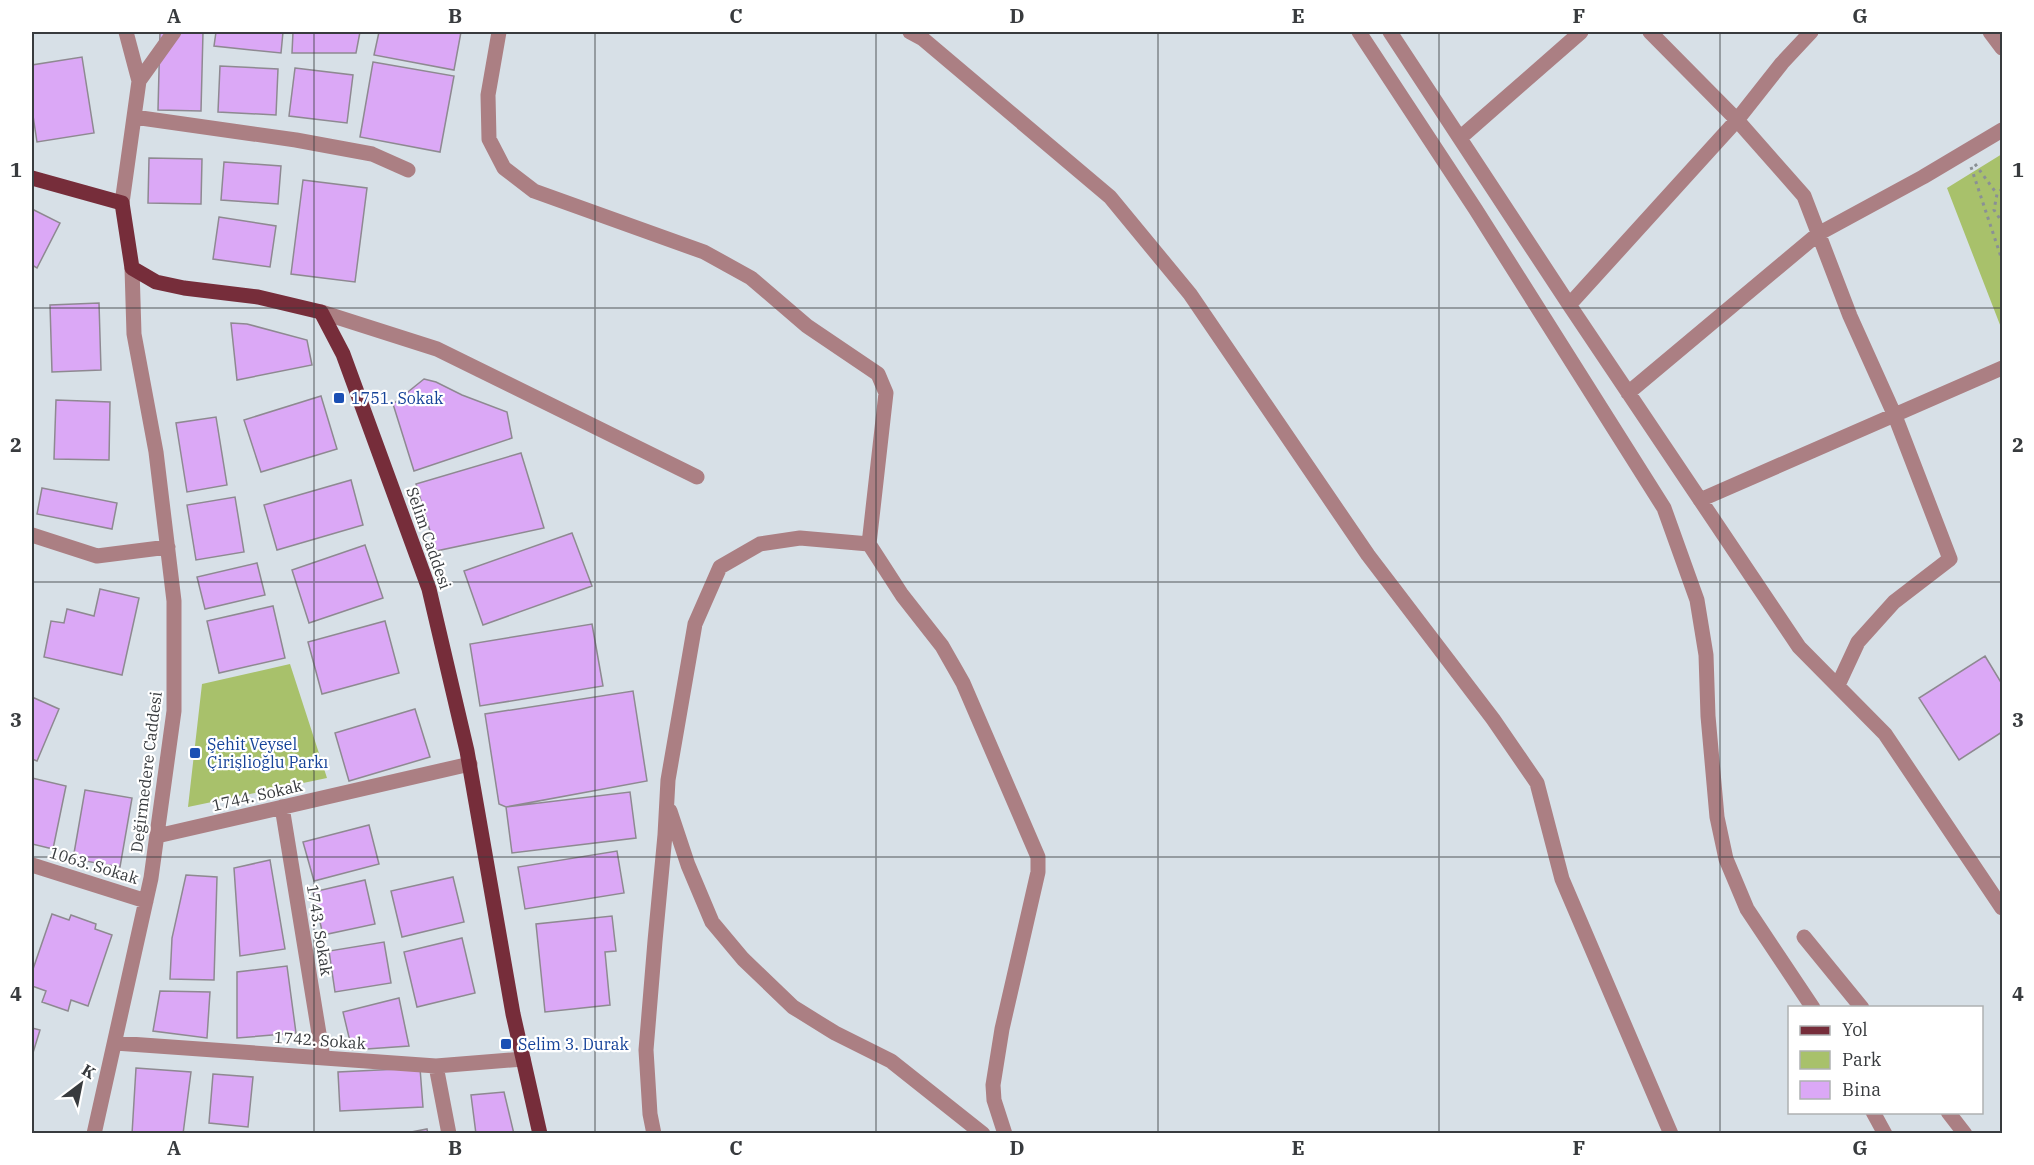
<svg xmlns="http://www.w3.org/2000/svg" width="2034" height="1165" font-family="'IBM Plex Serif',serif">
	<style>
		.green { fill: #a8c16b }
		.building { fill: #dba8f6; stroke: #8e8991; stroke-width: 1.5 }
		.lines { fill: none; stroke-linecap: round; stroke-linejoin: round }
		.path { stroke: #8a9095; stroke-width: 3; stroke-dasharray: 3 4.5; stroke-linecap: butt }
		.minor { stroke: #ab7f83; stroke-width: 15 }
		.major { stroke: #762d3a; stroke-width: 15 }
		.grid { fill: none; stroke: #383b3e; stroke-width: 1.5; stroke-opacity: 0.55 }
		.transit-dot { fill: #1a4fb4; stroke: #fff; stroke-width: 2 }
		.labels { text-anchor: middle; stroke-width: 4.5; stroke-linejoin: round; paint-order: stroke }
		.transit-label { font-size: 16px; fill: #164399; stroke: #fff; text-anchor: start }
		.street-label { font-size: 16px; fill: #383b3e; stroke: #fff }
		.neatline { fill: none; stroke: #383b3e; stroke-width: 2 }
		.grid-label { font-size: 20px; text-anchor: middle; font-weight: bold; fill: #383b3e }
	</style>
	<rect width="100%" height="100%" fill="#d7e0e7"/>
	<!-- green -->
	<path class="green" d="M2002,154v176l-55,-142z
		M290,664l37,114 -139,29 14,-123z"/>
	<!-- building -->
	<path class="building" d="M160,32h43l-2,79 -43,-1z
		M216,32h67l-2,21 -67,-7z
		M293,32h67l-4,21h-64z
		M379,32h82l-7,38 -80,-15z
		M82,57l12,76 -57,9 -5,-33v-44z
		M373,62l81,14 -14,76 -80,-15z
		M220,66l58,3 -2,46 -58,-3z
		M295,68l58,7 -6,48 -58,-7z
		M149,158l53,1 -1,45 -53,-1z
		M224,162l57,4 -3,38 -57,-4z
		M303,180l64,8 -12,94 -64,-8z
		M32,209l28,14 -23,45 -5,-3z
		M219,217l57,9 -6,41 -57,-8z
		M99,303l2,67 -49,2 -2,-67z
		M231,323l16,1 60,16 5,25 -75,15z
		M424,379l12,3 26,13 45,17 5,26 -98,33 -21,-67z
		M321,396l16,53 -76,23 -17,-52z
		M56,400l54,2 -1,58 -55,-1z
		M216,417l11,68 -40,7 -11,-69z
		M521,453l23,75 -108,23 -20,-67z
		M351,480l12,45 -86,25 -13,-45z
		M42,488l75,15 -5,26 -75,-15z
		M235,497l9,55 -48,8 -9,-55z
		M572,533l20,53 -109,39 -19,-54z
		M365,545l18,53 -74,25 -17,-53z
		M257,563l8,32 -60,14 -8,-32z
		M100,589l39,9 -17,77 -78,-18 7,-36 13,2 3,-14 27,7z
		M273,606l12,52 -66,15 -12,-52z
		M385,621l14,52 -77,21 -14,-52z
		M592,624l11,62 -123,20 -10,-62z
		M1985,656l17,28v48l-43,28 -40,-62z
		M633,691l14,90 -141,26 -7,-3 -14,-90z
		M32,697l27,12 -22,52 -5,-2z
		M415,709l15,48 -81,24 -14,-48z
		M32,778l34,8 -13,63 -21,-5z
		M85,790l47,8 -12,69 -47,-8z
		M630,792l6,46 -124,15 -6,-46z
		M369,825l10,39 -65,17 -11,-39z
		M617,851l7,42 -99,16 -7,-42z
		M270,860l15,89 -45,7 -6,-88z
		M186,875l31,2 -3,103 -44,-1 2,-41z
		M453,877l11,45 -62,15 -11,-46z
		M365,880l10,44 -52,11 -10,-43z
		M52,914l17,6 2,-5 25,9 -1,5 17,6 -24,71 -17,-6 -3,11 -26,-9 4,-11 -14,-5v-14z
		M612,916l4,35 -11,1 5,53 -65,7 -9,-88z
		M462,938l13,55 -58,14 -13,-55z
		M384,942l7,41 -56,9 -6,-41z
		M287,966l9,67 -59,5v-66z
		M160,991l50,1 -3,46 -54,-7z
		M399,998l10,48 -57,4 -9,-38z
		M32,1028l8,2 -8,26z
		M136,1068l55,4 -8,62h-51z
		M420,1068l3,39 -83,4 -2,-39z
		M213,1074l40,3 -5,50 -39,-4z
		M504,1092l10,42h-38l-5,-39z
		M427,1129l1,5h-27z"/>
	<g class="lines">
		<!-- path -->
		<path class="path" d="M1975,164l22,30
			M1971,167l31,93
			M2002,189l-5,5 -3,16 8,12"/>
		<!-- minor -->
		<path class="minor" d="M126,32l13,49
			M499,32l-11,63 1,44 15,29 30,23 170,61 47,26 56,48 71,48 8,19 -17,151 -69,-6 -40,6 -40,23 -25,57 -27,156 -3,55 -10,106 -9,109 4,64 4,20
			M910,32l13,7 187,158 80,97 178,261 125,164 44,64 25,96 109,255
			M1359,32l117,178 188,298 33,92 9,55 2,61 9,101 9,42 21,50 66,99
			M1390,32l180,274 229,341 86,87 117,174
			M1650,32l87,88 67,76 46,120 45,100 55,143 -56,43 -36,40 -20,43
			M1990,32l12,16
			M134,117l162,23 76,14 36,16
			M1461,137l120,-105
			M122,203l17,-122 35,-49
			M1570,304l167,-184 45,-57 29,-31
			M321,312l116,37 260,128
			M1628,393l190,-159 105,-57 79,-47
			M1700,500l302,-132
			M32,535l65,21 71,-9
			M869,544l33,51 40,51 21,37 75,174v15l-36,157 -9,56 1,15 11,34
			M282,807l41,251
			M670,811l18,54 24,57 31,37 50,48 42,26 56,28 92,73
			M157,836l313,-72
			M32,865l114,36
			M1804,937l58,71
			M115,1043l321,23 87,-7
			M436,1066l13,68
			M1873,1112l12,22
			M1948,1112l17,22
			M94,1134l57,-256 23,-167v-110l-18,-149 -22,-118 -2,-66"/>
		<!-- major -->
		<path class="major" d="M32,178l90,25 10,65 24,14 28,6 74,9 63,15 22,42 86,235 38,162 46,263 27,120"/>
	</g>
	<!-- grid -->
	<path class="grid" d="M314,32v1102M595,32v1102M876,32v1102M1158,32v1102M1439,32v1102M1720,32v1102M32,308h1970M32,582h1970M32,857h1970"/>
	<!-- markers -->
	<g class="transit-dot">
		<rect x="333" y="392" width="12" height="12" rx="3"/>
		<rect x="189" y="747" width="12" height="12" rx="3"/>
		<rect x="500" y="1038" width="12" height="12" rx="3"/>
	</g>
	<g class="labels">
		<!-- transit labels -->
		<g class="transit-label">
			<text x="351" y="404">1751. Sokak</text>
			<text x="207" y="750">Şehit Veysel<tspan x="207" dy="18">Çirişlioğlu Parkı</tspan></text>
			<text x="518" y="1050">Selim 3. Durak</text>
		</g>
		<!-- street labels -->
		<g class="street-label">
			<text transform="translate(429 538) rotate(71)" y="6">Selim Caddesi</text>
			<text transform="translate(146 772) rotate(-83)" y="6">Değirmedere Caddesi</text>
			<text transform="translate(257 795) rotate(-13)" y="6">1744. Sokak</text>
			<text transform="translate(94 865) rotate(17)" y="6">1063. Sokak</text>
			<text transform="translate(320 930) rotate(81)" y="6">1743. Sokak</text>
			<text transform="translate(320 1040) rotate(4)" y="6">1742. Sokak</text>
		</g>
	</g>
	<!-- border -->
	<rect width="2034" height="1165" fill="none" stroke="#ffffff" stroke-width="66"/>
	<!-- legend -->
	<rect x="1788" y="1006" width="195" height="108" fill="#ffffff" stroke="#afb1b2" stroke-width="1.5"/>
	<rect x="1800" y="1026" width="30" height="9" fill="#762d3a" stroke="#afb1b2" stroke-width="1.5"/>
	<text x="1842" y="1036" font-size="18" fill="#383b3e">Yol</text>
	<rect x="1800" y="1051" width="30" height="18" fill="#a8c16b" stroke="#afb1b2" stroke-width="1.5"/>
	<text x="1842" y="1066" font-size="18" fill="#383b3e">Park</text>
	<rect x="1800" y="1081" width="30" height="18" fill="#dba8f6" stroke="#afb1b2" stroke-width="1.5"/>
	<text x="1842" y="1096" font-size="18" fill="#383b3e">Bina</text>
	<!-- north arrow -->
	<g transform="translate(81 1084) rotate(32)" stroke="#ffffff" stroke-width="4.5" paint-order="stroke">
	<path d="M0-4.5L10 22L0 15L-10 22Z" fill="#383b3e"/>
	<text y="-9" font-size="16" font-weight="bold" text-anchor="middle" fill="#383b3e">K</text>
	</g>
	<rect x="33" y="33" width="1968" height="1099" class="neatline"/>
	<g class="grid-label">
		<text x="174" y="23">A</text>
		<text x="455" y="23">B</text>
		<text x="736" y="23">C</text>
		<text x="1017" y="23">D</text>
		<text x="1298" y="23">E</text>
		<text x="1579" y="23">F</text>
		<text x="1860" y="23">G</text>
		<text x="16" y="177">1</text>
		<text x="2018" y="177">1</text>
		<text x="16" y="452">2</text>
		<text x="2018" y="452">2</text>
		<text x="16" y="727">3</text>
		<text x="2018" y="727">3</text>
		<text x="16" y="1001">4</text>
		<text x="2018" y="1001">4</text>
		<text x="174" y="1155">A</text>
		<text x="455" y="1155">B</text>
		<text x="736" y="1155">C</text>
		<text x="1017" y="1155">D</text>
		<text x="1298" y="1155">E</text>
		<text x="1579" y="1155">F</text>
		<text x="1860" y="1155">G</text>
	</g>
</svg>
